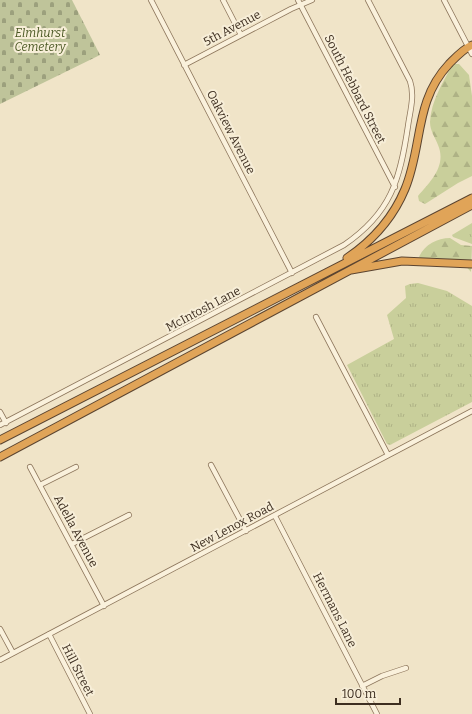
<svg xmlns="http://www.w3.org/2000/svg" width="472" height="714" font-family="Bitter,serif">
	<style>
		.grass { fill: url(#grass-tufts) }
		.forest { fill: url(#forest-firs) }
		.cemetery { fill: url(#cemetery-stones) }
		.lines { fill: none; stroke-linecap: round; stroke-linejoin: round }
		.minor-casing { stroke: #8d765c; stroke-width: 6 }
		.highway-casing { stroke: #5b4430; stroke-width: 9 }
		.minor { stroke: #faf1dc; stroke-width: 4.5 }
		.highway { stroke: #e0a458; stroke-width: 7 }
		.labels { text-anchor: middle; stroke-width: 4; stroke-linejoin: round; paint-order: stroke }
		.street-label { font-size: 12px; fill: #3d2e20; stroke: #f7eed8 }
		.park-label { font-size: 12px; font-style: italic; fill: #4d5a26; stroke: #f7eed8 }
	</style>
	<defs>
		<pattern id="grass-tufts" width="24" height="20" patternUnits="userSpaceOnUse"><rect width="24" height="20" fill="#c9cf9b"/><path d="M3 7l-1-3M5 7V3M7 7l1-3M15 17l-1-3M17 17v-4M19 17l1-3" fill="none" stroke="#aeb285"/></pattern>
		<pattern id="forest-firs" width="22" height="20" patternUnits="userSpaceOnUse"><rect width="22" height="20" fill="#c9cf9b"/><path d="M5 1l3.5 6h-7zM16 11l3.5 6h-7z" fill="#aeb285"/></pattern>
		<pattern id="cemetery-stones" width="16" height="16" patternUnits="userSpaceOnUse"><rect width="16" height="16" fill="#bfc49a"/><path d="M2 7V4a2 2 0 0 1 4 0v3zM10 15v-3a2 2 0 0 1 4 0v3z" fill="#9ca07d"/></pattern>
	</defs>
	<rect width="100%" height="100%" fill="#f0e4c8"/>
	<!-- grass -->
	<path class="grass" d="M472,223v21l-19,-7 -1,-2z
		M418,283l29,8 25,15v96l-82,43 -3,-1 -40,-79 47,-26 -7,-24 19,-17 -1,-12 5,-2z"/>
	<!-- forest -->
	<path class="forest" d="M453,64h6l10,11 3,21v80l-14,7 -33,21 -6,-3 -1,-5c12,-14 29,-30 20,-51 -3,-8 -8,-14 -8,-23 1,-21 13,-40 23,-58z
		M450,238l11,7 11,1 -1,26 -9,-10 -39,-1 -4,-4c5,-12 18,-19 31,-19z"/>
	<!-- cemetery -->
	<path class="cemetery" d="M0,0h72l28,55 -100,49z"/>
	<g class="lines">
		<defs>
			<path id="minor" d="M151,0l141,273
				M223,0l18,35
				M298,0l97,187
				M444,0l28,54
				M184,65l107,-56 21,-9
				M316,317l72,138
				M0,412l6,11
				M0,425l344,-180c47,-32 56,-65 64,-119 2,-15 7,-30 2,-45l-42,-81
				M211,465l35,66
				M30,467l74,139
				M40,485l36,-18
				M275,516l102,198
				M72,544l57,-29
				M0,629l13,24
				M49,634l41,80
				M0,660l472,-249
				M362,686l20,-10 24,-8"/>
			<path id="highway" d="M347,258c25,-17 46,-40 58,-69 18,-43 9,-88 44,-125 7,-7 14,-15 23,-19
				M351,270l51,-9 70,3
				M0,440l472,-242
				M0,457l472,-252"/>
		</defs>
		<!-- minor casing -->
		<use href="#minor" class="minor-casing"/>
		<!-- highway casing -->
		<use href="#highway" class="highway-casing"/>
		<!-- minor -->
		<use href="#minor" class="minor"/>
		<!-- highway -->
		<use href="#highway" class="highway"/>
	</g>
	<g class="labels">
		<!-- street labels -->
		<g class="street-label">
			<text transform="translate(232 28) rotate(-28)" y="4">5th Avenue</text>
			<text transform="translate(355 89) rotate(63)" y="4">South Hebbard Street</text>
			<text transform="translate(231 132) rotate(63)" y="4">Oakview Avenue</text>
			<text transform="translate(203 309) rotate(-28)" y="4">McIntosh Lane</text>
			<text transform="translate(232 527) rotate(-28)" y="4">New Lenox Road</text>
			<text transform="translate(76 531) rotate(62)" y="4">Adella Avenue</text>
			<text transform="translate(335 610) rotate(63)" y="4">Hermans Lane</text>
			<text transform="translate(78 670) rotate(63)" y="4">Hill Street</text>
		</g>
		<!-- park labels -->
		<g class="park-label">
			<text x="40" y="37">Elmhurst<tspan x="40" dy="14">Cemetery</tspan></text>
		</g>
	</g>
	<!-- scale -->
	<path d="M336 698v6h64v-6" fill="none" stroke="#3d2e20" stroke-width="2"/>
	<text x="342" y="698" font-size="12" fill="#3d2e20" stroke="#f7eed8" stroke-width="3" paint-order="stroke">100 m</text>
</svg>
